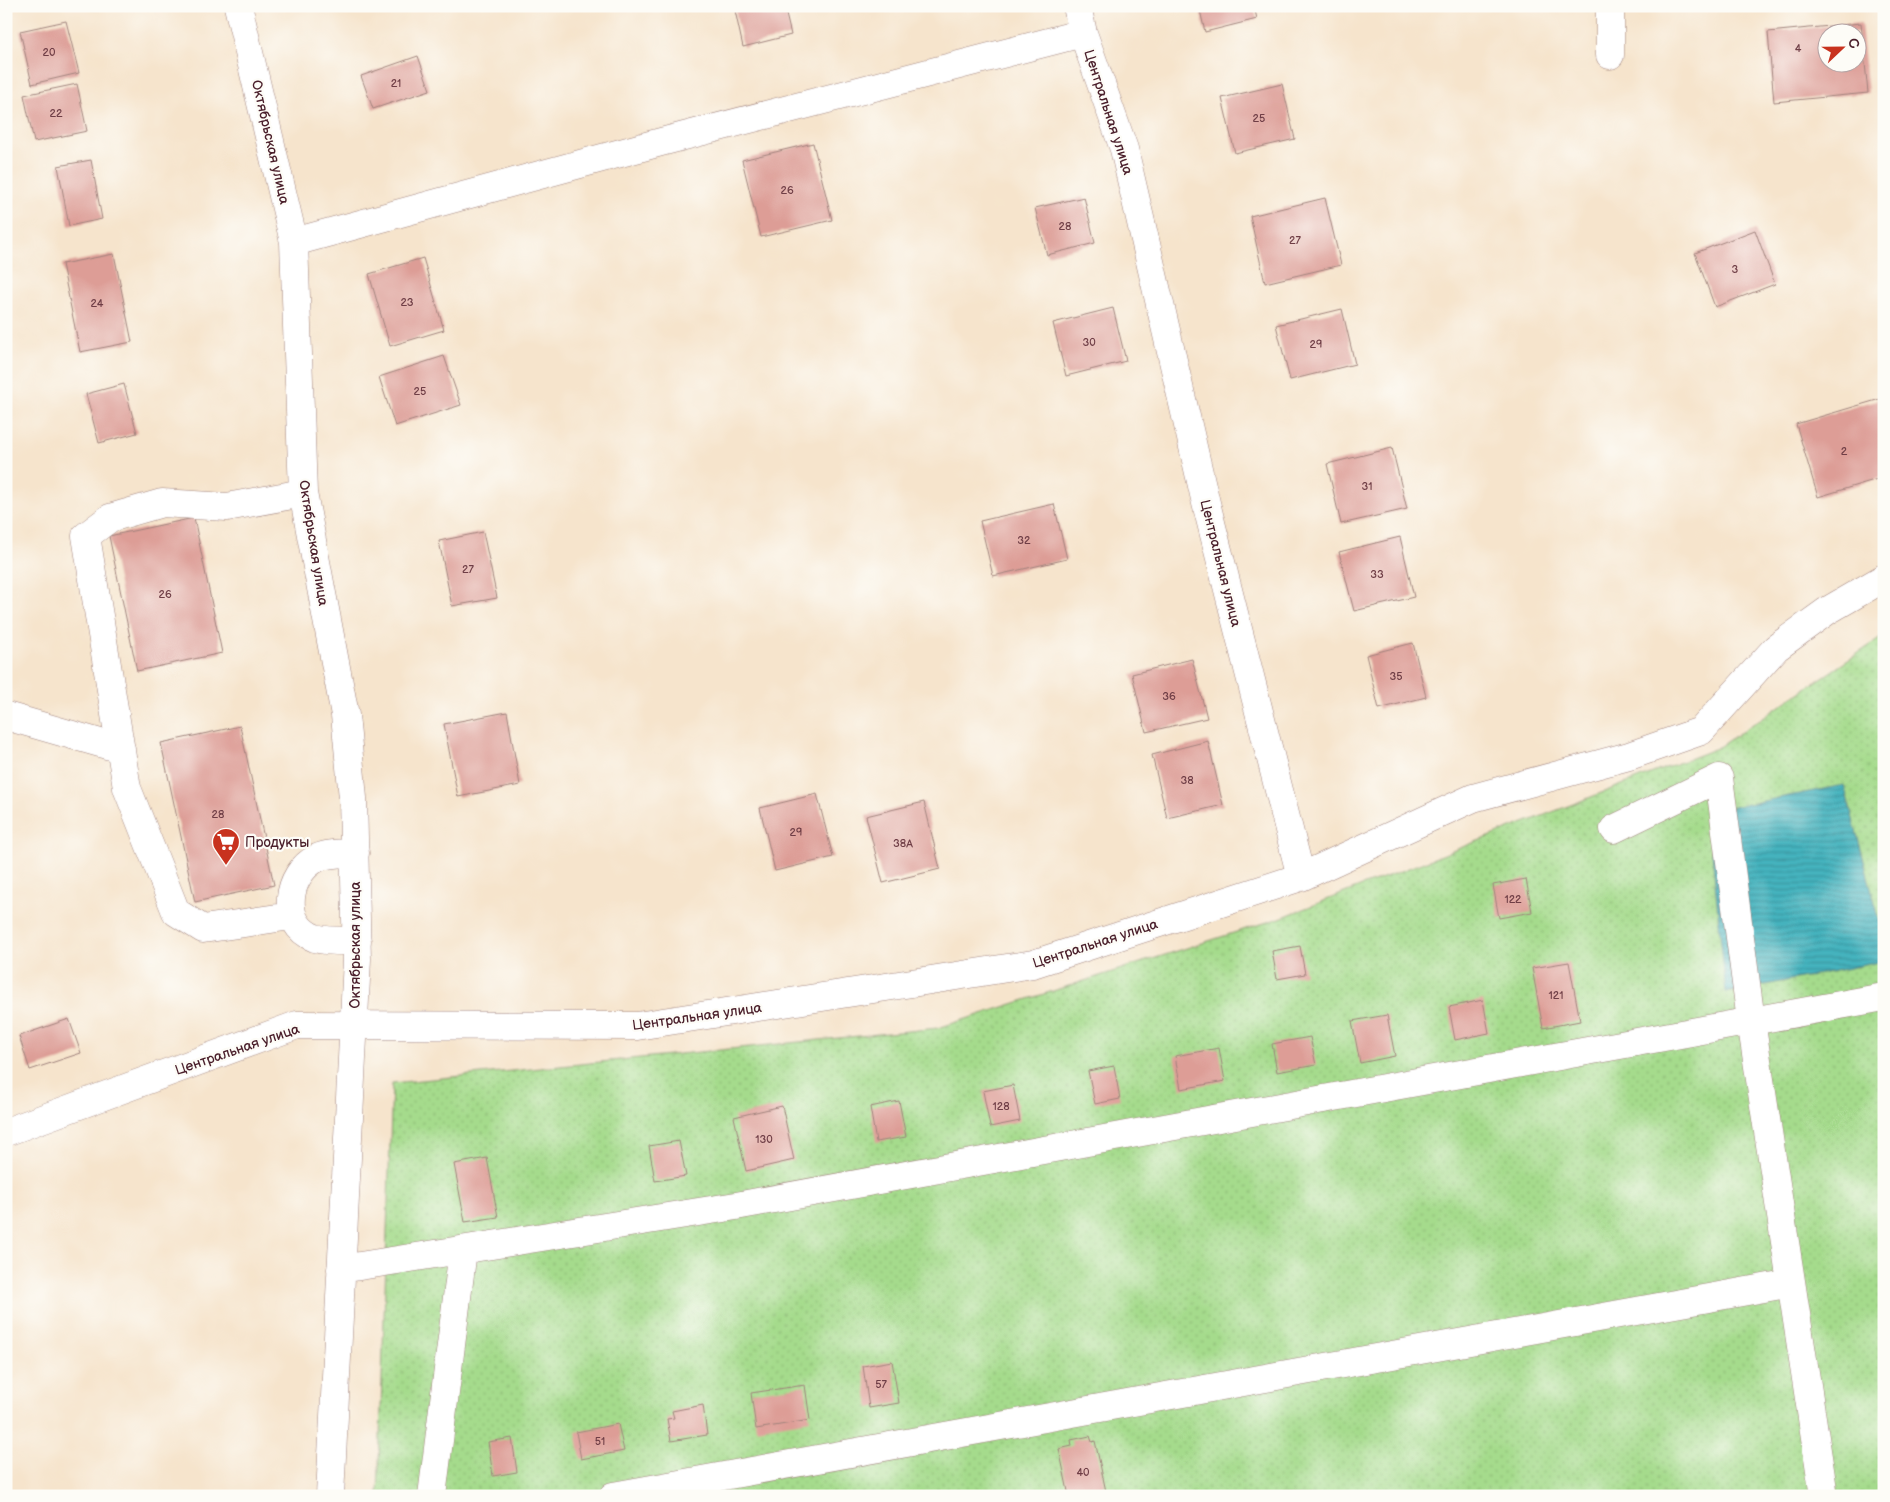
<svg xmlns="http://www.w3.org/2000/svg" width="1890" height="1502" font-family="'Balsamiq Sans',sans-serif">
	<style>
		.garden { fill: url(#garden-dots); stroke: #787d5c }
		.water { fill: url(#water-rules); stroke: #476974 }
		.building { fill: #dd9d96; fill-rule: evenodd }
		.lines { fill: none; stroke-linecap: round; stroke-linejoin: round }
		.minor-casing { stroke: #a0827c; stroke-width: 29 }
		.minor { stroke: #fff; stroke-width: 28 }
		.labels { text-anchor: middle; stroke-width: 4.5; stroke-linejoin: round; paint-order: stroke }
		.number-label { font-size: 11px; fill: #6f3e46 }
		.street-label { font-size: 14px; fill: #4a1f2b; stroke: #fdfcf7 }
		.poi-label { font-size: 14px; fill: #4a1f2b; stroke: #fdfcf7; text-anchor: start }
	</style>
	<defs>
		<pattern id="garden-dots" width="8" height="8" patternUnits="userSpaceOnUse" patternTransform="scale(1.25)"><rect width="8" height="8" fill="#a5db8c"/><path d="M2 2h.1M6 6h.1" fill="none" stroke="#90bc79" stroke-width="1.8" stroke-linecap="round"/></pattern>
		<pattern id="water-rules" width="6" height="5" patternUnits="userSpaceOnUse" patternTransform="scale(1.25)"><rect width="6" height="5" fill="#44b3be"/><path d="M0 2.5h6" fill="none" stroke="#3b919b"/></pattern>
	</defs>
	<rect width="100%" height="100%" fill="#fdfcf7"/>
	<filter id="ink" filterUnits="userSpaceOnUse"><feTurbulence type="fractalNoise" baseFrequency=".02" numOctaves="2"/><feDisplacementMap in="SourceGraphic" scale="10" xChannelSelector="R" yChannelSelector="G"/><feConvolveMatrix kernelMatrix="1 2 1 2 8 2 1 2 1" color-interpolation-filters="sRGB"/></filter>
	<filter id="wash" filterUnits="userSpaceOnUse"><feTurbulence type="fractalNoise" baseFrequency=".0096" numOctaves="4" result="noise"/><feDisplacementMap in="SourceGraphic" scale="20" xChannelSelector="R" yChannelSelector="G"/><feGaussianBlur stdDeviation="1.12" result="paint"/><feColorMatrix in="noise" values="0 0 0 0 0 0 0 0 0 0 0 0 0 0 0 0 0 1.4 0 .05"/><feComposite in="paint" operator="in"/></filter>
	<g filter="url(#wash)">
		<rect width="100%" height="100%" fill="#f6e4cc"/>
		<!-- garden -->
		<path class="garden" d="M1884,636v860h-1506l14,-413 546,-55 342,-110 437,-170z"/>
		<!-- water -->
		<path class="water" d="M1844,785l40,152v24l-158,32 -18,-181z"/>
		<g id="blocks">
			<!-- building -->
			<path class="building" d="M734,6h50l7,29 -48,12z
				M1199,6h55l3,13 -52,13z
				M66,21l13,52 -47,11 -12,-53z
				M1861,23l7,70 -94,9 -6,-70zM1828,32h30v30h-30z
				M418,56l12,34 -57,19 -12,-33z
				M77,84l10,47 -53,11 -10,-47z
				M1282,84l13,55 -60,14 -13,-55z
				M813,143l19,77 -71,17 -19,-77z
				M91,160l11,59 -33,7 -11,-60z
				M1084,197l11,46 -48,12 -12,-47z
				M1325,198l16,67 -76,18 -15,-67z
				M1755,230l20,54 -60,23 -20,-54z
				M114,254l18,88 -52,10 -18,-88z
				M423,258l21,72 -54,16 -21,-72z
				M1113,308l13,53 -60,15 -13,-53z
				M1342,309l13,55 -65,16 -14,-55z
				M444,356l17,49 -66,21 -16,-49z
				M124,384l13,49 -38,10 -13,-49z
				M1880,399l4,14v64l-66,20 -22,-73z
				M1392,448l15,61 -66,15 -14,-60z
				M1054,504l13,55 -74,17 -13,-55z
				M194,518l28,135 -85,18 -28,-135z
				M483,532l14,66 -45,8 -13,-65z
				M1400,537l14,60 -60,14 -15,-59z
				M1413,643l13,54 -47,12 -13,-54z
				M1192,659l15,59 -61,14 -14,-58z
				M507,712l13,73 -62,12 -14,-73z
				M240,726l34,159 -79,17 -34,-159z
				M1208,741l15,64 -56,13 -15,-63z
				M817,794l16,63 -58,14 -15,-63z
				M924,802l16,67 -57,14 -17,-67z
				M1526,879l6,33 -33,6 -6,-33z
				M1300,946l5,28 -28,5 -5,-28z
				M1569,962l11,59 -37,7 -11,-60z
				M1483,1000l6,33 -34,7 -6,-33z
				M1387,1015l8,41 -35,7 -8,-42z
				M69,1019l12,34 -51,17 -11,-34z
				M1310,1037l6,28 -39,7 -5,-28z
				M1219,1048l6,33 -44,8 -6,-33z
				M1114,1066l6,33 -25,5 -7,-33z
				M1013,1085l7,36 -30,6 -7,-36z
				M899,1101l7,36 -30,5 -6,-35z
				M782,1106l12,54 -48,11 -12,-54z
				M679,1141l7,35 -31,5 -6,-35z
				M487,1158l11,59 -33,5 -11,-58z
				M892,1361l7,42 -30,5 -6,-42z
				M805,1385l5,35 -54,9 -5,-36z
				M703,1405l4,30 -36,6 -4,-22 7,-1 -2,-7z
				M618,1424l6,27 -43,8 -5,-27z
				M1090,1436l2,6 3,-1 12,55h-38l-10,-47 13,-3 -1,-6z
				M512,1438l5,34 -24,4 -5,-34z"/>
		</g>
	</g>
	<g filter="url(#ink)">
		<use href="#blocks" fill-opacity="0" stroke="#a0827c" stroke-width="1"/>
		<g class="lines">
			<defs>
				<path id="minor" d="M238,6l56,236 9,251 42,222 8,83 4,161 -27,537
					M1610,55v-49
					M294,242l367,-100 422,-109
					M6,716l115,33
					M1614,829l105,-51 32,243 73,475
					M355,853c-13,0 -27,0 -38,5 -31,16 -38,66 -2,80 13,4 28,3 42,3
					M1301,877l172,-79 156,-42 72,-25 75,-83 51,-37 57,-33
					M291,916l-88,13 -27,-17 -49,-124 -41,-252 24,-18 52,-15 65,4 76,-14
					M6,1132l291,-107 340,1 396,-62 268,-87 -95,-374 -82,-354 -41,-116 -6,-27
					M341,1269l395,-63 1148,-209
					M432,1496l31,-246
					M613,1496l1178,-213"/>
			</defs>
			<!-- minor casing -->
			<use href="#minor" class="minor-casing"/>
			<!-- minor -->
			<use href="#minor" class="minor"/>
		</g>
	</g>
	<!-- icons -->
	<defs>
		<symbol id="supermarket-pin" viewBox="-11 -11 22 30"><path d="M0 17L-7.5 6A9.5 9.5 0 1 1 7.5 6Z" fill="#c8321e" stroke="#fdfcf7"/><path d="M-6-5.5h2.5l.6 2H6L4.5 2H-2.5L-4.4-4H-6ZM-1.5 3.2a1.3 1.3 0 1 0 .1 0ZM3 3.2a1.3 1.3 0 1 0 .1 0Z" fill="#fff"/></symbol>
	</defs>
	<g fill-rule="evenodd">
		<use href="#supermarket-pin" x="210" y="826" width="32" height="43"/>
	</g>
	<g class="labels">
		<!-- number labels -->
		<g class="number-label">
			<text x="1798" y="52">4</text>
			<text x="49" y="56">20</text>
			<text x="396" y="87">21</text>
			<text x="56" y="117">22</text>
			<text x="1259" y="122">25</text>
			<text x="787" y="194">26</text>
			<text x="1065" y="230">28</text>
			<text x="1295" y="244">27</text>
			<text x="1735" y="273">3</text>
			<text x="407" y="306">23</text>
			<text x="97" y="307">24</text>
			<text x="1089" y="346">30</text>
			<text x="1316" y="348">29</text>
			<text x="420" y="395">25</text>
			<text x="1844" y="455">2</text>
			<text x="1367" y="490">31</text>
			<text x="1024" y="544">32</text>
			<text x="468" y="573">27</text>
			<text x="1377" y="578">33</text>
			<text x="165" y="598">26</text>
			<text x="1396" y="680">35</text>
			<text x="1169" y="700">36</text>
			<text x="1187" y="784">38</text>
			<text x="218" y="818">28</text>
			<text x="796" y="836">29</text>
			<text x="903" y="847">38А</text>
			<text x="1513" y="903">122</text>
			<text x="1556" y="999">121</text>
			<text x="1001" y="1110">128</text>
			<text x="764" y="1143">130</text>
			<text x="881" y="1388">57</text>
			<text x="600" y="1445">51</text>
			<text x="1083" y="1476">40</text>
		</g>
		<!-- street labels -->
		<g class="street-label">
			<text transform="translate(1109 112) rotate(72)" y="5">Центральная улица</text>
			<text transform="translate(271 142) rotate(77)" y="5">Октябрьская улица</text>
			<text transform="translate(314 543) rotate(81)" y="5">Октябрьская улица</text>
			<text transform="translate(1221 563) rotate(76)" y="5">Центральная улица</text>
			<text transform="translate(1095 943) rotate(-18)" y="5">Центральная улица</text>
			<text transform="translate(355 945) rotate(-90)" y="5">Октябрьская улица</text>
			<text transform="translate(697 1016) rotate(-8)" y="5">Центральная улица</text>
			<text transform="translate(237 1049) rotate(-19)" y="5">Центральная улица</text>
		</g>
		<!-- poi labels -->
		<g class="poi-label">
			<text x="245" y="847">Продукты</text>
		</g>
	</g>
	<!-- margin -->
	<rect width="1890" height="1502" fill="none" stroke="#fdfcf7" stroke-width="25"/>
	<!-- north arrow -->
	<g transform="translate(1842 48) rotate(68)"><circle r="24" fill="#fdfcf7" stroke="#b5a4a5"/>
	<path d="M0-4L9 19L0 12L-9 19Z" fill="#c8321e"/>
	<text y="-8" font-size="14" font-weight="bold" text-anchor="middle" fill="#4a1f2b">С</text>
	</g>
</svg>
